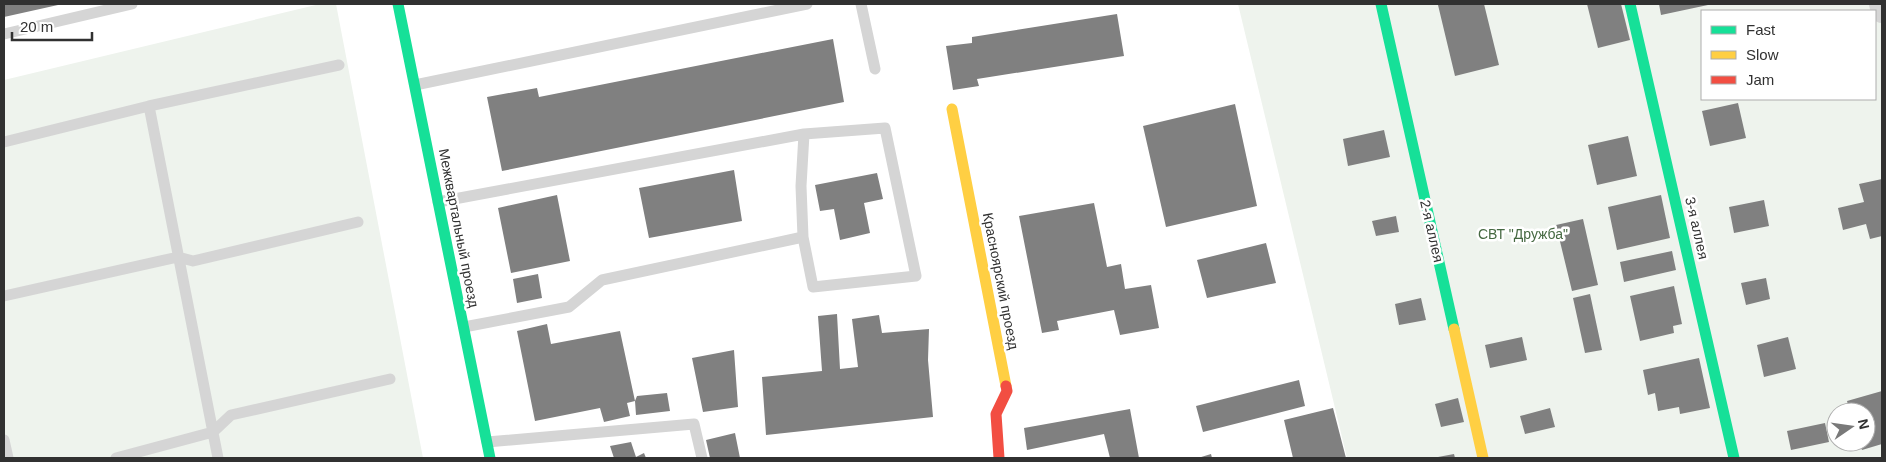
<svg xmlns="http://www.w3.org/2000/svg" width="1886" height="462" font-family="Arial,sans-serif">
	<style>
		.green { fill: #eef3ed; fill-rule: evenodd }
		.building { fill: #808080 }
		.lines { fill: none; stroke-linecap: round; stroke-linejoin: round }
		.lane { stroke: #d5d5d5; stroke-width: 11 }
		.street { stroke: #d5d5d5; stroke-width: 22 }
		.fast { stroke: #16e098; stroke-width: 11 }
		.slow { stroke: #ffcf43; stroke-width: 11 }
		.jam { stroke: #f24e42; stroke-width: 11 }
		.labels { text-anchor: middle; stroke-width: 5; stroke-linejoin: round; paint-order: stroke }
		.street-label { font-size: 14px; fill: #313131; stroke: #fff }
		.park-label { font-size: 14px; fill: #466942; stroke: #fff }
	</style>
	<rect width="100%" height="100%" fill="#fff"/>
	<!-- green -->
	<path class="green" d="M320,4h16l87,454h-419v-378z
		M1238,4h644v454h-535zM1702,11h173v88h-173zM1836,412h30v30h-30z"/>
	<!-- building -->
	<path class="building" d="M4,4h54v1l-54,12z
		M1444,4h40l15,61 -44,11 -17,-71z
		M1587,4h34l9,36 -32,8z
		M1659,4h49v1l-47,10z
		M1117,14l7,42 -147,23 2,7 -26,4 -7,-44 26,-3v-6z
		M833,39l11,63 -342,69 -15,-74 50,-9 2,9z
		M1738,103l8,35 -36,8 -8,-35z
		M1235,104l22,102 -91,21 -23,-101z
		M1384,130l6,27 -42,9 -5,-27z
		M1628,136l9,40 -40,9 -9,-40z
		M734,170l8,51 -93,17 -10,-50z
		M877,173l6,26 -19,4 6,30 -30,7 -6,-31 -14,2 -5,-26z
		M1882,179v57l-12,3 -4,-15 -23,6 -5,-22 26,-6 -5,-18z
		M557,195l13,66 -59,12 -13,-65z
		M1661,195l9,43 -53,12 -9,-43z
		M1764,200l5,26 -35,7 -5,-26z
		M1094,203l13,64 14,-3 4,25 26,-4 8,43 -39,7 -6,-25 -57,11 2,9 -17,3 -23,-117z
		M1396,216l3,16 -23,4 -4,-15z
		M1583,219l15,66 -26,6 -16,-66z
		M1266,243l10,40 -69,15 -10,-38z
		M1672,251l4,19 -52,12 -4,-20z
		M538,274l4,24 -25,5 -4,-24z
		M1766,278l4,21 -24,6 -5,-22z
		M1674,286l8,38 -9,2 1,7 -34,8 -10,-45z
		M1590,294l12,56 -17,3 -12,-55z
		M1421,298l5,22 -27,5 -4,-21z
		M837,314l3,55 18,-2 -6,-48 27,-4 3,18 47,-4 -1,31 5,57 -167,18 -4,-58 60,-6 -4,-55z
		M547,324l4,20 69,-13 15,70 -8,2 3,13 -26,6 -4,-14 -65,13 -18,-90z
		M1522,337l5,23 -37,8 -5,-23z
		M1788,337l8,32 -32,8 -7,-32z
		M734,350l4,57 -35,5 -11,-54z
		M1699,358l11,50 -30,6 -1,-7 -21,4 -3,-18 -7,2 -5,-25z
		M1299,380l6,26 -102,26 -7,-26z
		M1882,391v53l-20,6 -3,-8h7v-30h-16l-3,-11z
		M667,393l3,18 -34,4 -1,-14 2,-5z
		M1458,398l6,24 -23,5 -6,-23z
		M1333,408l13,50h-53l-9,-38z
		M1550,408l5,19 -30,7 -5,-18z
		M1130,409l9,49h-29l-6,-24 -77,16 -3,-22z
		M1825,423l4,19 -38,8 -4,-19z
		M735,433l5,25h-30l-4,-18z
		M631,442l5,15 8,-4 2,5h-32l-4,-12z
		M1211,454l1,4h-14z
		M1454,454l1,4h-17v-1z"/>
	<g class="lines">
		<!-- lane -->
		<path class="lane" d="M861,4l14,65
			M4,34l128,-30
			M415,85l392,-81
			M149,106l69,352
			M4,142l145,-36 190,-41
			M438,202l366,-68
			M4,296l174,-39 15,4 165,-39
			M464,327l105,-20 33,-27 201,-43 -2,-51 3,-52 81,-6 31,148 -103,11 -10,-50
			M4,440l4,18
			M487,442l207,-18 8,34
			M116,458l97,-26 18,-17 159,-36"/>
		<!-- street -->
		<path class="street" d="M1880,4l2,8"/>
		<!-- fast -->
		<path class="fast" d="M398,4l92,454
			M1381,4l73,325
			M1630,4l104,454"/>
		<!-- slow -->
		<path class="slow" d="M952,109l54,277
			M1454,329l29,129"/>
		<!-- jam -->
		<path class="jam" d="M999,458l-3,-44 11,-23 -1,-5"/>
	</g>
	<g class="labels">
		<!-- street labels -->
		<g class="street-label">
			<text transform="translate(459 228) rotate(79)" y="5">Межквартальный проезд</text>
			<text transform="translate(1697 228) rotate(77)" y="5">3-я аллея</text>
			<text transform="translate(1432 231) rotate(77)" y="5">2-я аллея</text>
			<text transform="translate(1001 281) rotate(79)" y="5">Красноярский проезд</text>
		</g>
		<!-- park labels -->
		<g class="park-label">
			<text x="1523" y="239">СВТ "Дружба"</text>
		</g>
	</g>
	<!-- border -->
	<rect width="1886" height="462" fill="none" stroke="#313131" stroke-width="10"/>
	<!-- legend -->
	<rect x="1701" y="10" width="175" height="90" fill="#ffffff" stroke="#adadad"/>
	<rect x="1711" y="26" width="25" height="8" fill="#16e098" stroke="#adadad"/>
	<text x="1746" y="35" font-size="15" fill="#313131">Fast</text>
	<rect x="1711" y="51" width="25" height="8" fill="#ffcf43" stroke="#adadad"/>
	<text x="1746" y="60" font-size="15" fill="#313131">Slow</text>
	<rect x="1711" y="76" width="25" height="8" fill="#f24e42" stroke="#adadad"/>
	<text x="1746" y="85" font-size="15" fill="#313131">Jam</text>
	<!-- north arrow -->
	<g transform="translate(1851 427) rotate(77)"><circle r="24" fill="#ffffff" stroke="#adadad"/>
	<path d="M0-4L9 19L0 12L-9 19Z" fill="#797979"/>
	<text y="-8" font-size="14" font-weight="bold" text-anchor="middle" fill="#313131">N</text>
	</g>
	<!-- scale -->
	<path d="M12 32v8h80v-8" fill="none" stroke="#313131" stroke-width="2.5"/>
	<text x="20" y="32" font-size="15" fill="#313131" stroke="#ffffff" stroke-width="4" paint-order="stroke">20 m</text>
</svg>
